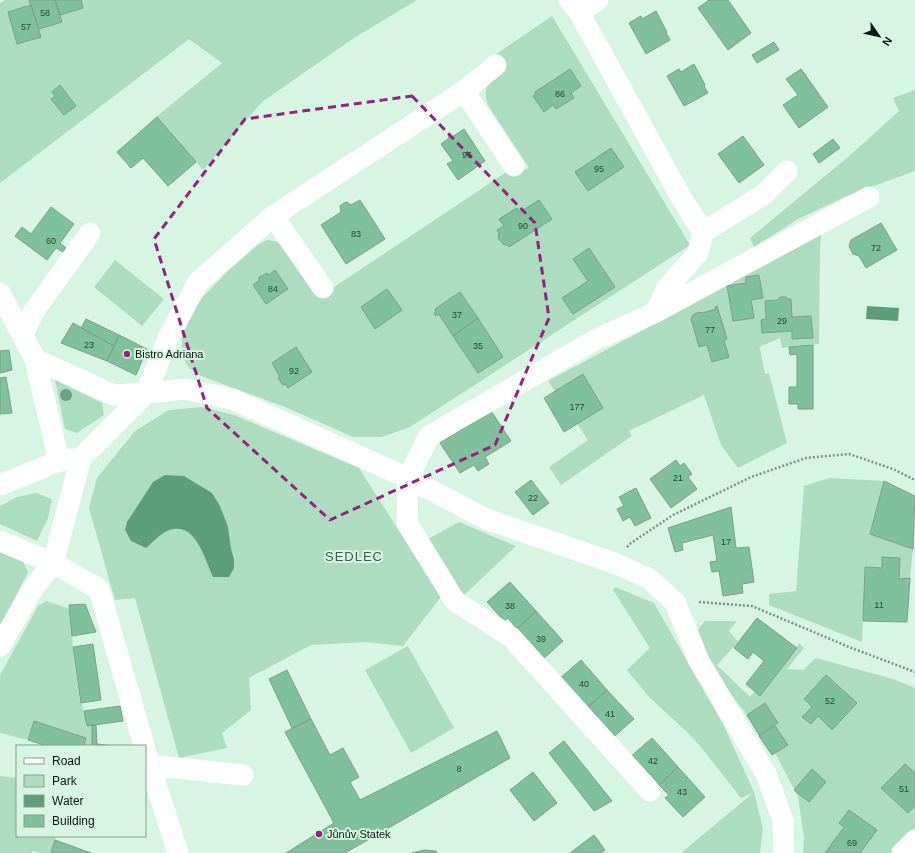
<svg xmlns="http://www.w3.org/2000/svg" width="915" height="853" font-family="Arial,sans-serif">
	<style>
		.green { fill: #acddc0 }
		.water { fill: #5c9e7a }
		.building { fill: #7fc19c; stroke: #7f9d8b }
		.lines { fill: none; stroke-linecap: round; stroke-linejoin: round }
		.path { stroke: #7c9385; stroke-width: 2.5; stroke-dasharray: 2 2; stroke-linecap: butt }
		.minor { stroke: #fff; stroke-width: 21 }
		.tree { fill: #67a287 }
		.marked { fill: none; stroke: #98217d; stroke-width: 3; stroke-dasharray: 8 5; stroke-linejoin: round }
		.poi-dot { fill: #98217d; stroke: #d6f6e3; stroke-width: 1.5 }
		.labels { text-anchor: middle; stroke-width: 4; stroke-linejoin: round; paint-order: stroke }
		.number-label { font-size: 9px; fill: #284233 }
		.poi-label { font-size: 11px; fill: #0b1710; stroke: #d6f6e3; text-anchor: start }
		.quarter-label { font-size: 13px; letter-spacing: 1px; fill: #3f5b4b; stroke: #d6f6e3 }
	</style>
	<rect width="100%" height="100%" fill="#d6f6e3"/>
	<!-- green -->
	<path class="green" d="M5,0h412l-63,38 -92,64 -59,68 -47,-53 66,-54 -33,-24 -189,144v-180z
		M552,16l138,229 -280,182 -28,10h-29l-68,-30 -84,-31 -12,-8 -6,-11 -1,-13 1,-18 17,-26 28,-29 31,-27 8,-4 8,1 7,3 37,53 189,-126 4,5 17,-8 -41,-63c-7,-19 3,-24 17,-34l-10,-16z
		M915,90v81l-66,24 -51,24 -44,28 -4,-9 97,-80 52,-47 -6,-13z
		M822,226l-2,22 -1,96 -37,4 -2,-10 -21,9 1,2 5,25 4,-1 18,70 -49,25 -17,-23 -17,-50 -75,36 3,5 -71,49 -12,-18 39,-27 -40,-59 129,-69z
		M115,260l49,39 -22,27 -48,-39z
		M55,380l47,23 2,12 -27,18 -12,-4z
		M202,407l32,8 125,53 82,129 -38,49 -38,-4 -54,3 -62,33 2,32 -29,23 5,15 -48,10 -44,-160 -20,2 -26,-92 8,-30 38,-47 34,-21z
		M829,478l55,3 -14,53 43,15 -3,29 -11,1 1,-21 -18,-1v11l-17,-1 -3,75 -93,-37v-11l27,-3 8,-105z
		M36,493l16,6 -4,19 -11,23 -37,-17v-18l17,-9z
		M459,522l57,24 -54,51 -34,-58z
		M0,551l23,10 5,11 -28,55z
		M615,587l39,16 69,121 31,68 9,37 -3,24h-79l72,-60 -12,5 -41,-52 -13,-14 -38,-35 -22,-27 23,-22 -37,-58z
		M46,601l24,8 4,52 6,40h1l6,25 5,-1v21h-8l2,-8 -52,-17 -6,19 -28,-7v-58l38,-69z
		M705,621h32l-8,10 9,11 -21,23 33,32 31,-37 15,-12 3,-5 5,5 -17,21 16,1 13,-12 77,21 22,9v142l-21,23h-91l1,-15 -6,-41 -23,-44 13,-8 -13,-19 -11,6v-1l14,-8 -13,-20 -18,12c-21,-26 -39,-53 -50,-84z
		M408,646l46,82 -43,25 -46,-83z
		M0,776l17,2v58h39l-5,17h-11l-7,-2 -2,2h-31z"/>
	<!-- water -->
	<path class="water" d="M867,306l32,2 -1,13 -32,-2z
		M165,475l19,1 28,17 8,13 8,21 3,22 3,10v9l-5,9h-16c-9,-19 -18,-60 -48,-45 -7,4 -13,11 -19,16l-15,-7 -6,-11 2,-8 26,-40z"/>
	<!-- building -->
	<path class="building" d="M29,0h26l7,22 -23,7z
		M55,0h26l2,8 -23,7z
		M709,0h19l23,33 -23,17 -30,-42z
		M31,5l10,32 -24,7 -9,-32z
		M656,11l11,21 -1,1 4,7 -24,14 -17,-31 12,-7 1,3z
		M774,42l5,8 -22,13 -5,-8z
		M694,64l11,21 -1,1 4,7 -24,13 -17,-30 12,-7 2,3z
		M570,69l11,17 -10,7 3,5 -18,11 -3,-4 -9,7 -11,-16 3,-2 -1,-2z
		M801,69l27,38 -29,21 -16,-23 15,-10 -12,-16z
		M60,85l16,21 -12,9 -13,-16 4,-3 -3,-4z
		M157,117l39,45 -28,24 -25,-28 -12,10 -14,-16z
		M464,129l21,32 -27,19 -11,-16 6,-3 -12,-17 8,-6 -1,-1 3,-1 1,1z
		M743,136l21,29 -25,18 -21,-29z
		M833,139l7,9 -21,15 -6,-9z
		M611,148l13,19 -36,24 -13,-19z
		M360,200l25,39 -39,25 -25,-39 20,-13 -1,-6 4,-3 3,-1 4,3z
		M539,200l13,19 -43,28 -2,-2 -4,-1 -5,-6 1,-5 -2,-3 7,-4 -5,-7 18,-11 3,4z
		M51,207l23,17 -14,19 6,5 -3,4 -7,-4 -9,12 -32,-24 7,-9 9,7z
		M881,223l16,27 -31,18 -7,-12 -6,-2 -4,-8 2,-6z
		M589,248l26,39 -42,27 -11,-16 26,-17 -15,-22z
		M275,270l13,19 -22,15 -13,-19 7,-5 -2,-2 9,-5 2,2z
		M759,275l4,23 -12,2 3,18 -21,3 -6,-35 19,-3v-6z
		M387,289l15,21 -27,19 -14,-22z
		M460,292l18,26 -25,18 -14,-22 -3,2 -2,-3 2,-2 -1,-2z
		M780,297h6l2,2h3l1,18 19,-1 2,22 -21,1v-8l-30,2 -1,-13 5,-1 -1,-18 13,-1z
		M717,306l10,33 -3,1 5,17 -17,5 -5,-17 -8,2 -8,-28 2,-4 6,-3 3,1 14,-4 -1,-2z
		M478,318l25,39 -25,16 -25,-37z
		M86,319l33,16 -5,11 -33,-18z
		M73,323l41,23 -7,15 -46,-18z
		M119,335l28,14 -11,26 -29,-14z
		M813,345v64h-15v-5h-9v-17h8v-33l-7,1 -1,-8z
		M296,347l16,25 -24,16 -3,-4 -2,1 -5,-7 2,-1 -8,-14z
		M9,350l3,20 -12,3v-22z
		M583,374l20,34 -39,24 -20,-34z
		M6,377l6,36 -12,1v-36z
		M491,411l20,30 -26,16 4,7 -11,7 -4,-6 -14,8 -20,-30z
		M676,460l4,6 4,-3 8,11 -4,3 9,12 -26,19 -21,-29z
		M531,480l18,23 -16,12 -18,-23z
		M884,481l31,15 -2,53 -43,-15z
		M636,488l15,30 -16,8 -5,-9 -7,4 -6,-12 7,-3 -5,-9z
		M731,507l5,41 13,-1 5,35 -12,2 1,9 -20,3 -4,-25 -7,1 -2,-10 7,-1 -4,-26 -31,8 1,7 -8,2 -7,-24z
		M882,557l18,1 -1,21 11,-1 -3,44 -44,-1 2,-54 17,1z
		M510,582l26,29 -19,18 -9,-11 -4,3 -17,-19z
		M85,604l11,28 -24,4 -3,-31z
		M536,611l27,30 -22,20 -24,-32z
		M757,618l40,30 -37,48 -14,-12 18,-23 -11,-9 -5,7 -14,-11z
		M93,644l8,56 -20,3 -8,-56z
		M581,660l26,30 -19,17 -30,-27z
		M287,670l24,49 -19,9 -23,-49z
		M826,675l31,28 -25,27 -14,-14 -7,8 -9,-7 10,-10 -8,-8z
		M607,690l27,29 -23,20 -17,-19 4,-3 -10,-10z
		M765,703l13,20 -19,12 -12,-20z
		M120,706l3,15 -36,5 -3,-15z
		M311,719l19,36 13,-7 16,29 -9,5 10,18 137,-69 13,27 -165,95h-59l48,-30 -49,-91z
		M34,721l52,17 -2,8h-37l-19,-6z
		M92,725h4l1,19 19,2h-24z
		M775,726l13,19 -16,10 -13,-19z
		M652,738l26,29 -19,18 -9,-11 -4,3 -17,-19z
		M564,741l48,60 -18,10 -45,-58z
		M905,764l10,9v33l-7,7 -27,-25z
		M678,767l27,30 -22,20 -18,-19 4,-3 -10,-10z
		M812,769l14,13 -17,20 -15,-12z
		M533,772l24,31 -23,18 -24,-31z
		M849,810l28,20 -17,23h-35l19,-26 -5,-4z
		M594,835l11,15 -4,3h-31z
		M55,840l36,13h-40z
		M424,850l12,1 1,2h-25z"/>
	<g class="lines">
		<!-- path -->
		<path class="path" d="M627,547l4,-4 42,-28 78,-38 55,-19 43,-4 44,15 22,11
			M699,602l53,4 97,41 66,25"/>
		<!-- minor -->
		<path class="minor" d="M569,0l10,12 103,187 21,33 -5,21 -31,35 -11,24
			M579,12l19,-12
			M464,91l50,75
			M273,216l50,72
			M703,232l60,-37 24,-24
			M0,293l35,66 24,102
			M22,336l12,-25 56,-78
			M35,359l79,36 32,-2 22,-55 30,-56 75,-66 191,-125 32,-26
			M0,485l59,-24 14,-2
			M0,541l53,22 46,26 45,157
			M0,646l32,-56 21,-27 28,-105 65,-65 39,-4 47,10 176,79 78,41 128,44 34,15 27,24 24,59 67,113 17,47 1,32
			M145,750l33,103
			M149,765l94,10
			M650,791l-139,-154 -56,-36 -48,-78 1,-45 21,-42 166,-96 61,-28 213,-115
			M902,853l13,-13"/>
	</g>
	<!-- trees -->
	<circle class="tree" cx="66" cy="395" r="6"/>
	<!-- marked area -->
	<path class="marked" d="M412,96l123,127 14,95 -54,127 -165,75 -123,-112 -53,-169 91,-120z"/>
	<!-- markers -->
	<g class="poi-dot">
		<circle cx="127" cy="354" r="4"/>
		<circle cx="319" cy="834" r="4"/>
	</g>
	<g class="labels">
		<!-- number labels -->
		<g class="number-label">
			<text x="45" y="16">58</text>
			<text x="26" y="30">57</text>
			<text x="560" y="97">86</text>
			<text x="467" y="158">96</text>
			<text x="599" y="172">95</text>
			<text x="523" y="229">90</text>
			<text x="356" y="237">83</text>
			<text x="51" y="244">60</text>
			<text x="876" y="251">72</text>
			<text x="273" y="292">84</text>
			<text x="457" y="318">37</text>
			<text x="782" y="324">29</text>
			<text x="710" y="333">77</text>
			<text x="89" y="348">23</text>
			<text x="478" y="349">35</text>
			<text x="294" y="374">92</text>
			<text x="577" y="410">177</text>
			<text x="678" y="481">21</text>
			<text x="533" y="501">22</text>
			<text x="726" y="545">17</text>
			<text x="879" y="608">11</text>
			<text x="510" y="609">38</text>
			<text x="541" y="642">39</text>
			<text x="584" y="687">40</text>
			<text x="830" y="704">52</text>
			<text x="610" y="717">41</text>
			<text x="653" y="764">42</text>
			<text x="459" y="772">8</text>
			<text x="904" y="792">51</text>
			<text x="682" y="795">43</text>
			<text x="852" y="846">69</text>
		</g>
		<!-- poi labels -->
		<g class="poi-label">
			<text x="135" y="358">Bistro Adriana</text>
			<text x="327" y="838">Jůnův Statek</text>
		</g>
		<!-- quarter labels -->
		<g class="quarter-label">
			<text x="354" y="561">SEDLEC</text>
		</g>
	</g>
	<!-- legend -->
	<rect x="16" y="745" width="130" height="92" fill="#d6f6e3" stroke="#859d8f"/>
	<rect x="24" y="758" width="20" height="6" fill="#ffffff" stroke="#859d8f"/>
	<text x="52" y="765" font-size="12" fill="#0b1710">Road</text>
	<rect x="24" y="775" width="20" height="12" fill="#acddc0" stroke="#859d8f"/>
	<text x="52" y="785" font-size="12" fill="#0b1710">Park</text>
	<rect x="24" y="795" width="20" height="12" fill="#5c9e7a" stroke="#859d8f"/>
	<text x="52" y="805" font-size="12" fill="#0b1710">Water</text>
	<rect x="24" y="815" width="20" height="12" fill="#7fc19c" stroke="#859d8f"/>
	<text x="52" y="825" font-size="12" fill="#0b1710">Building</text>
	<!-- north arrow -->
	<g transform="translate(879 36) rotate(124)" stroke="#d6f6e3" stroke-width="3" paint-order="stroke">
	<path d="M0-3L7 15L0 10L-7 15Z" fill="#0b1710"/>
	<text y="-6" font-size="11" font-weight="bold" text-anchor="middle" fill="#0b1710">N</text>
	</g>
</svg>
